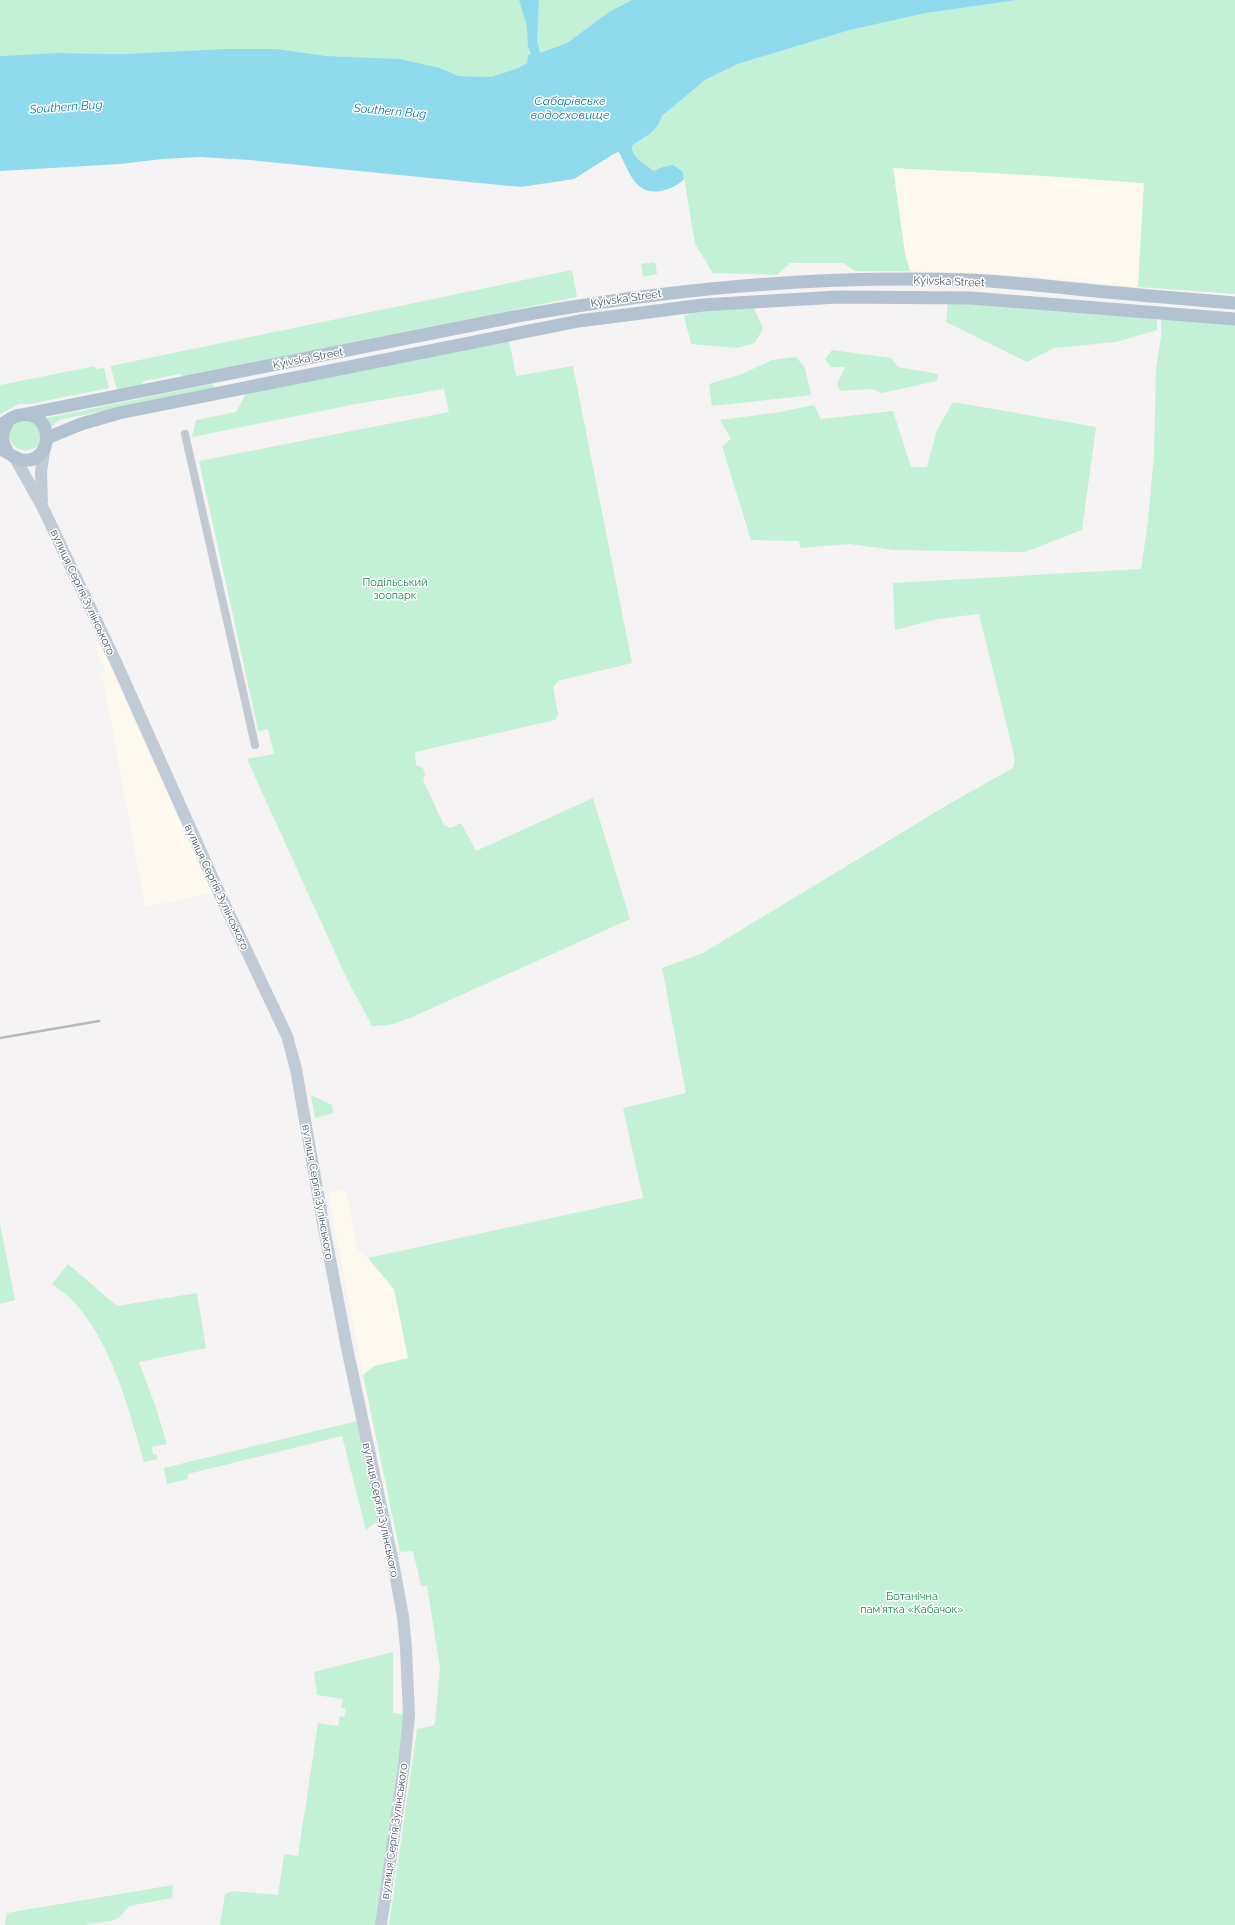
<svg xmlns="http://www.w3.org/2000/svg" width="1235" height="1925" font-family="Raleway,sans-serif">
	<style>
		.commercial { fill: #fdf9ef }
		.green { fill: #c3f1d5 }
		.water { fill: #90daee }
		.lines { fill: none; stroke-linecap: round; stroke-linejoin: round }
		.street { stroke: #c1cad2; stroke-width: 8 }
		.secondary { stroke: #c1cbd6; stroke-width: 12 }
		.primary { stroke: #b3c2d1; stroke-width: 13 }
		.rail { stroke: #b5b8bd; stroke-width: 2.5 }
		.labels { text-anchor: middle; stroke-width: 3; stroke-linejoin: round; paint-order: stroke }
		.street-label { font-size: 11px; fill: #4a5661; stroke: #fff }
		.park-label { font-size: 11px; fill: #17864f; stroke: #fff }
		.water-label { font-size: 12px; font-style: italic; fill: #0c7c9b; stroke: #fff }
	</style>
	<rect width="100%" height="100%" fill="#f5f3f3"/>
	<!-- commercial -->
	<path class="commercial" d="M893,168l137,7 114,8 -6,104 -110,-11 -118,-5 -5,-17z
		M100,645l112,248 -67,14 -41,-223 -5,-9 7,-3 -11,-25z
		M346,1189l12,62 10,7 26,31 14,70 -34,7 -11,9 -35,-182z"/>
	<!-- green -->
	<path class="green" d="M0,0h632l-23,12 -42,31 -27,10 -12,2 -1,8 -9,5 -27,9 -32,-1 -19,-8 -39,-9 -74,-3 -50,-7h-54l-101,5 -56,-1 -66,3z
		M1017,0h218v294l-97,-7 6,-104 -114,-8 -137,-7 12,86 5,17h-55l-12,-8h-53l-13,12 -64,-2 -18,-29 -12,-72 -21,-5 -8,4c-9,-7 -21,-13 -22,-25 13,-9 25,-13 30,-30l43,-36 33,-16 112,-34 76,-17z
		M655,262l2,12 -14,3 -2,-13z
		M572,270l5,27 -393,80 -5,-3 -34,7 -4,4 -24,5 -6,-22v-2z
		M948,302l209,15v13l-41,12 -62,6 -27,14 -81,-40z
		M753,306l10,22 -8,15 -18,5 -46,-4 -7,-28 13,-5z
		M1161,317l74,5v1603h-846l28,-196 15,-3 3,-3 5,-55 -13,-82h-6l-8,-35 -13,1 -37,-177 11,-9 34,-8 -14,-69 -26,-31 275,-60 -20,-90 63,-15 -24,-125 41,-15 246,-149 64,-36 2,-9 -36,-145 -42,5 -42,11 -2,-47 248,-14 7,-47 6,-68 2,-85 5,-32z
		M509,340l7,36 57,-10 59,297 -74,18 -5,6 5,27 -3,6 -140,32 1,13 7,3 2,7 -2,5 21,45 7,3 10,-5 15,28 117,-53 37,121 -220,99 -21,7 -17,1 -25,-47 -100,-220 27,-5 -6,-25 -8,2 -2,-1 -59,-269 250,-49 -5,-23 -93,16 -159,32 4,-17 40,-8 11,-20z
		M832,350l59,8 7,9 40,7 -1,7 -55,12 -10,-4 -32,2 -3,-7 8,-17h-14l-6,-8z
		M796,357l9,11 6,27 -99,11 -3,-22 33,-10 30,-14z
		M95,366v3l9,-1 5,20 -79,16h-11l-19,10v-29z
		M212,384l2,3 -1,1 -154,32 -8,7 -5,-9z
		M953,402l143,25 -14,103 -57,22 -130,-2 -46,-6 -49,4 -1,-7 -48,-1 -29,-94 9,-7 -11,-19 60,-8 34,-7 7,14 72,-8 18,56h16l10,-37z
		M18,419l23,5 -1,20c-13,13 -32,5 -31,-13z
		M311,1095l21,10 1,8 -18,5z
		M0,1224l15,76 -15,4z
		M68,1264l49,42 80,-13 9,55 -67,14 17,46 11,36 -15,3 1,8 3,-1 1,5 -13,3c-15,-52 -33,-123 -73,-163 -5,-5 -12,-10 -19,-15z
		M357,1421l22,99 -13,10 -24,-94 -154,38v5l-21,5 -3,-16z
		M393,1652v61l16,2 -28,210h-161l5,-31 7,-3 46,4 6,-41 14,2 20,-133 20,3 2,-10 4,1 2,-8 -5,-1 2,-9 -26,-4 -3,-23z
		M173,1885l-1,13 -43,8 -10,12 -8,3 -28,4h-78l2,-12z"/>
	<!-- water -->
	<path class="water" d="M519,0h20l-2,40 3,13 27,-10 42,-31 23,-12h385l-91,13 -76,17 -112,34 -33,16 -43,36c-5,17 -17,20 -30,30 0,12 13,18 22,25l8,-4 11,-2 10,7 1,7c-7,7 -14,10 -24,12 -25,5 -32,-22 -41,-39l-4,1 -41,26 -53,8 -271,-27 -50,-3 -38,2 -42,5 -120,7v-115l58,-3 64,1 101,-5h54l50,7 74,3 39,9 19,8 32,1 27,-9 9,-5 1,-8 3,-1 -3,-7 -1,-21z"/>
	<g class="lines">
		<!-- street -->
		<path class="street" d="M185,434l70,311"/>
		<!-- secondary -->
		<path class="secondary" d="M15,458l27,48 74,156 107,239 64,135 9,33 27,154 24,125 46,214 10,55 3,31 3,67 -5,50 -23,160
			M42,501l-1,-29 4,-26"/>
		<!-- primary -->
		<path class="primary" d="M26,414l487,-97c154,-28 300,-42 457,-37 39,2 77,6 116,10 50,5 99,9 149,13
			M0,425c6,-3 13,-9 20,-10 35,-6 35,49 2,45 -8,-2 -14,-8 -22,-11
			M47,438l34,-14 38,-11 460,-92 124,-16 134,-8 134,1 264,21
			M8,453c-7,-12 -7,-21 1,-33"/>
		<!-- rail -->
		<path class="rail" d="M0,1038l99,-17"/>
	</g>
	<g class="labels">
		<!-- street labels -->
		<g class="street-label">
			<text transform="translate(949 281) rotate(2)" y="4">Kyivska Street</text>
			<text transform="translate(626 298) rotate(-8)" y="4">Kyivska Street</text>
			<text transform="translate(308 358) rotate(-11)" y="4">Kyivska Street</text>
			<text transform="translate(83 592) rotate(65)" y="4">вулиця Сергія Зулінського</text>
			<text transform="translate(217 887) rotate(65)" y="4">вулиця Сергія Зулінського</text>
			<text transform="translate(318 1192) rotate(80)" y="4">вулиця Сергія Зулінського</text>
			<text transform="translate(381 1510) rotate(78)" y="4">вулиця Сергія Зулінського</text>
			<text transform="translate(394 1831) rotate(-82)" y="4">вулиця Сергія Зулінського</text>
		</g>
		<!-- park labels -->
		<g class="park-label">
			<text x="395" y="586">Подільський<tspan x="395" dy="13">зоопарк</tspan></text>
			<text x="912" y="1600">Ботанічна<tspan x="912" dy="13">пам'ятка «Кабачок»</tspan></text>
		</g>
		<!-- water labels -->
		<g class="water-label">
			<text x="570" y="105">Сабарівське<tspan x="570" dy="14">водосховище</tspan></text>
			<text transform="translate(66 107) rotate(-4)" y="4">Southern Bug</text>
			<text transform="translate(390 111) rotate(5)" y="4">Southern Bug</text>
		</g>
	</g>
</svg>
